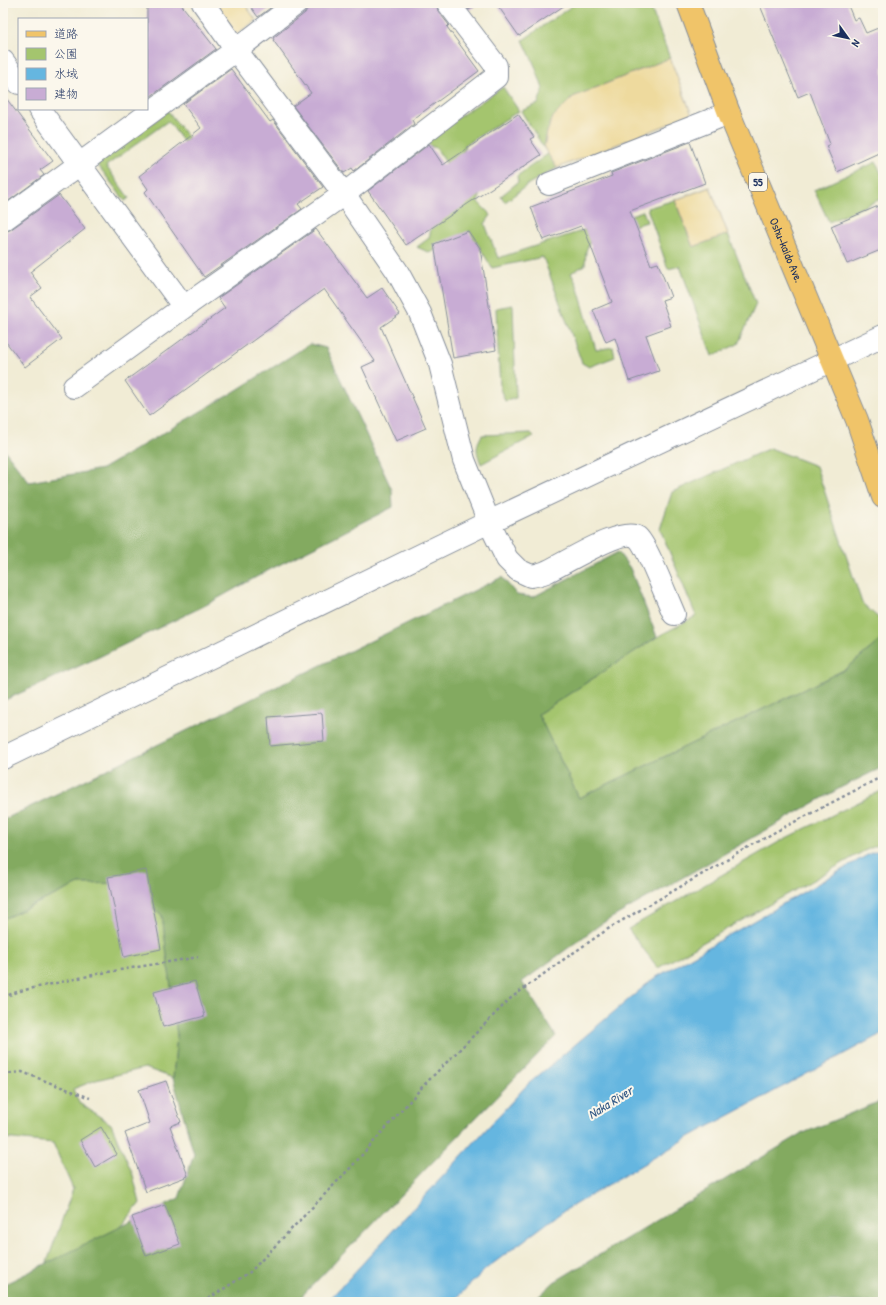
<svg xmlns="http://www.w3.org/2000/svg" width="886" height="1305" font-family="'Patrick Hand','Klee One',sans-serif">
	<style>
		.green { fill: #a4c56e; stroke: #607a66 }
		.forest { fill: #83aa61; stroke: #4f6c60 }
		.sand { fill: #eeda9e; stroke: #84847e }
		.water { fill: #65b6e0; stroke: #40729f }
		.building { fill: #c8acd4 }
		.lines { fill: none; stroke-linecap: round; stroke-linejoin: round }
		.minor-casing { stroke: #868e9a; stroke-width: 24 }
		.major-casing { stroke: #868e9a; stroke-width: 24 }
		.path { stroke: #868e9a; stroke-width: 2.5; stroke-dasharray: 3 3; stroke-linecap: butt }
		.minor { stroke: #fff; stroke-width: 22 }
		.major { stroke: #f0c469; stroke-width: 22 }
		.labels { text-anchor: middle; stroke-width: 4; stroke-linejoin: round; paint-order: stroke }
		.shield { fill: #fbf7ec; stroke: #5e6b89; stroke-width: 1 }
		.shield-label { font-size: 11px; font-weight: bold; fill: #1b2f5e }
		.street-label { font-size: 12px; fill: #1b2f5e; stroke: #fbf7ec }
		.water-label { font-size: 13px; font-style: italic; fill: #315885; stroke: #fbf7ec }
	</style>
	<rect width="100%" height="100%" fill="#fbf7ec"/>
	<filter id="ink" filterUnits="userSpaceOnUse"><feTurbulence type="fractalNoise" baseFrequency=".025" numOctaves="2"/><feDisplacementMap in="SourceGraphic" scale="8" xChannelSelector="R" yChannelSelector="G"/><feConvolveMatrix kernelMatrix="1 2 1 2 8 2 1 2 1" color-interpolation-filters="sRGB"/></filter>
	<filter id="wash" filterUnits="userSpaceOnUse"><feTurbulence type="fractalNoise" baseFrequency=".012" numOctaves="4" result="noise"/><feDisplacementMap in="SourceGraphic" scale="16" xChannelSelector="R" yChannelSelector="G"/><feGaussianBlur stdDeviation="0.9" result="paint"/><feColorMatrix in="noise" values="0 0 0 0 0 0 0 0 0 0 0 0 0 0 0 0 0 1.4 0 .05"/><feComposite in="paint" operator="in"/></filter>
	<g filter="url(#wash)">
		<rect width="100%" height="100%" fill="#f1ecd5"/>
		<!-- green -->
		<path class="green" d="M576,3h73l21,55 -97,39 -26,35 -3,16 -23,-37 17,-7 5,-15 -8,-23 -12,-26z
			M503,87l16,24 -54,34 -3,12 21,31 -5,14 13,13 -6,9 13,34 145,-47 4,11 -56,16 -5,13 -1,14 -14,8 6,12 19,65 17,-3 2,10 -26,10 -7,-4 -39,-106 -51,11 -22,-37 -40,22 -13,-6 12,-9 2,-9 -12,-18 32,-41 -15,-22 -6,-2 -13,8 -4,-6z
			M168,111l42,56 -5,4 -37,-50 -62,45 23,32 -4,3 -28,-37z
			M548,154l9,14 -27,15 -25,19 -4,-6 17,-14 -1,-6z
			M876,162l7,15v21l-54,24 -15,-32z
			M675,200l18,47 35,-13 28,70 -18,40 -26,12 -32,-90 -12,3 -21,-61z
			M513,305l3,93 -11,3 -5,-12 -4,-81z
			M531,433l3,3 -53,28c-5,-13 -6,-17 1,-29z
			M770,448l46,18 46,137 21,19v16l-37,31 -267,129 -41,-84 119,-77 39,-21 -36,-87 12,-37z
			M883,790v53l-19,8 -206,117 -30,-39 156,-90z
			M123,883l39,32 15,120 -4,43 -28,-10 -49,12 -23,9 6,14 32,21 22,51 7,28 -19,24 -75,38 27,-76 -20,-46 -50,-5v-219l76,-35z"/>
		<!-- forest -->
		<path class="forest" d="M310,344l16,4 66,142 1,17 -124,63 -63,35 -107,52 -96,44v-253l26,34 73,-13 130,-76z
			M618,552l12,16 27,69 -119,77 41,84 267,-129 37,-31v129l-41,20 -241,137 -79,58 34,54 -260,266h-293v-17l176,-87 15,-44 -21,-76 4,-43 -15,-120 -39,-32 -44,1 -76,35v-99l499,-243 15,18 16,2z
			M883,1100v202h-350l21,-20 247,-148z"/>
		<!-- sand -->
		<path class="sand" d="M213,3h31l12,17 -20,15z
			M670,58l22,57 -135,53 -13,-20 3,-16 6,-15 20,-20z
			M710,187l18,47 -35,13 -18,-47z"/>
		<!-- water -->
		<path class="water" d="M883,849v184l-194,104 -127,75 -75,56 -35,34h-125l200,-217 126,-106 218,-126z"/>
		<g id="blocks">
			<!-- building -->
			<path class="building" d="M147,3h33l36,46 -69,50z
				M248,3h29l-19,14z
				M309,3h127l2,8 11,14 -2,2 32,44 -67,49 2,4 -60,47 -2,-3 -8,5 -51,-67 18,-13 -38,-53h1l-1,-2 32,-25 3,-5z
				M464,3h15l-10,7z
				M496,3h72l-49,33z
				M759,3h88l7,17 5,-2 7,15 17,-7v125l-46,21 -11,-26 4,-2 -20,-52 -12,5z
				M231,69l39,53 3,-2 50,67 -25,17 4,5 -98,68 -59,-85 3,-3 -9,-13 62,-48 -18,-24z
				M3,94l50,67 -13,9 4,5 -41,30z
				M518,114l16,23 -4,2 11,16 -135,90 -38,-54 61,-47 14,21z
				M690,142l15,41 -75,28 21,54 7,-2 13,34 -9,3 9,26 -25,9 13,36 -30,10 -14,-43 -9,4 -13,-32 19,-8 -28,-74 -1,1 -2,-3 -38,14 -12,-33 81,-31 -1,-3z
				M59,195l26,34 -55,43 12,16 -12,9 32,42 -37,28 -22,-29v-106l7,-2z
				M883,204v45l-36,15 -16,-38z
				M316,229l51,69 15,-10 18,26 -19,13 45,101 -30,13 -34,-74 13,-6 -51,-72 -175,127 -24,-35 100,-73 -7,-10z
				M468,231l12,17 16,102 -43,8 -19,-114z
				M322,713l2,28 -54,5 -2,-29z
				M146,870l15,79 -37,8 -16,-80z
				M195,981l10,35 -42,11 -9,-35z
				M166,1081l15,41 -11,4 18,50 -42,16 -21,-59 25,-10 -11,-33z
				M101,1127l16,27 -22,13 -15,-27z
				M165,1205l15,39 -34,12 -14,-39z"/>
		</g>
	</g>
	<g filter="url(#ink)">
		<use href="#blocks" fill-opacity="0" stroke="#868e9a" stroke-width="1"/>
		<g class="lines">
			<defs>
				<path id="minor" d="M203,3l33,47 108,144 53,77 23,42 20,51 24,96 25,62 18,37 11,11 13,6c5,-1 12,-2 17,-5 18,-8 73,-44 89,-34 9,6 31,64 37,77
					M3,61l16,22
					M39,109l145,198
					M549,184l180,-71
					M3,220l233,-170 61,-47
					M74,387l110,-80 160,-113 152,-117v-11l-48,-63
					M3,758l486,-236 394,-186"/>
				<g id="major">
					<path id="s1" d="M688,3l41,110 128,307 26,77"/>
				</g>
			</defs>
			<!-- minor casing -->
			<use href="#minor" class="minor-casing"/>
			<!-- major casing -->
			<use href="#major" class="major-casing"/>
			<!-- path -->
			<path class="path" d="M3,997l17,-6 82,-18 96,-16
				M3,1074l19,-2 68,26
				M203,1302l47,-30 103,-107 71,-80 87,-87 49,-36 51,-35 164,-95 108,-56"/>
			<!-- minor -->
			<use href="#minor" class="minor"/>
			<!-- major -->
			<use href="#major" class="major"/>
		</g>
	</g>
	<g class="labels">
		<!-- shield labels -->
		<rect class="shield" x="749" y="173" width="18" height="18" rx="3"/>
		<g class="shield-label">
			<text x="758" y="186">55</text>
		</g>
		<!-- street labels -->
		<g class="street-label">
			<text dy="4" stroke="none"><textPath href="#s1" startOffset="266">Oshu-kaido Ave.</textPath></text>
		</g>
		<!-- water labels -->
		<g class="water-label">
			<text transform="translate(610 1102) rotate(-32)" y="5">Naka River</text>
		</g>
	</g>
	<!-- margin -->
	<rect width="886" height="1305" fill="none" stroke="#fbf7ec" stroke-width="16"/>
	<!-- legend -->
	<rect x="18" y="18" width="130" height="92" fill="#fbf7ec" stroke="#a1a7b3"/>
	<rect x="26" y="31" width="20" height="6" fill="#f0c469" stroke="#a1a7b3"/>
	<text x="54" y="38" font-size="12" fill="#1b2f5e">道路</text>
	<rect x="26" y="48" width="20" height="12" fill="#a4c56e" stroke="#a1a7b3"/>
	<text x="54" y="58" font-size="12" fill="#1b2f5e">公園</text>
	<rect x="26" y="68" width="20" height="12" fill="#65b6e0" stroke="#a1a7b3"/>
	<text x="54" y="78" font-size="12" fill="#1b2f5e">水域</text>
	<rect x="26" y="88" width="20" height="12" fill="#c8acd4" stroke="#a1a7b3"/>
	<text x="54" y="98" font-size="12" fill="#1b2f5e">建物</text>
	<!-- north arrow -->
	<g transform="translate(848 38) rotate(123)" stroke="#fbf7ec" stroke-width="3" paint-order="stroke">
	<path d="M0-3L7 15L0 10L-7 15Z" fill="#1b2f5e"/>
	<text y="-6" font-size="11" font-weight="bold" text-anchor="middle" fill="#1b2f5e">N</text>
	</g>
</svg>
